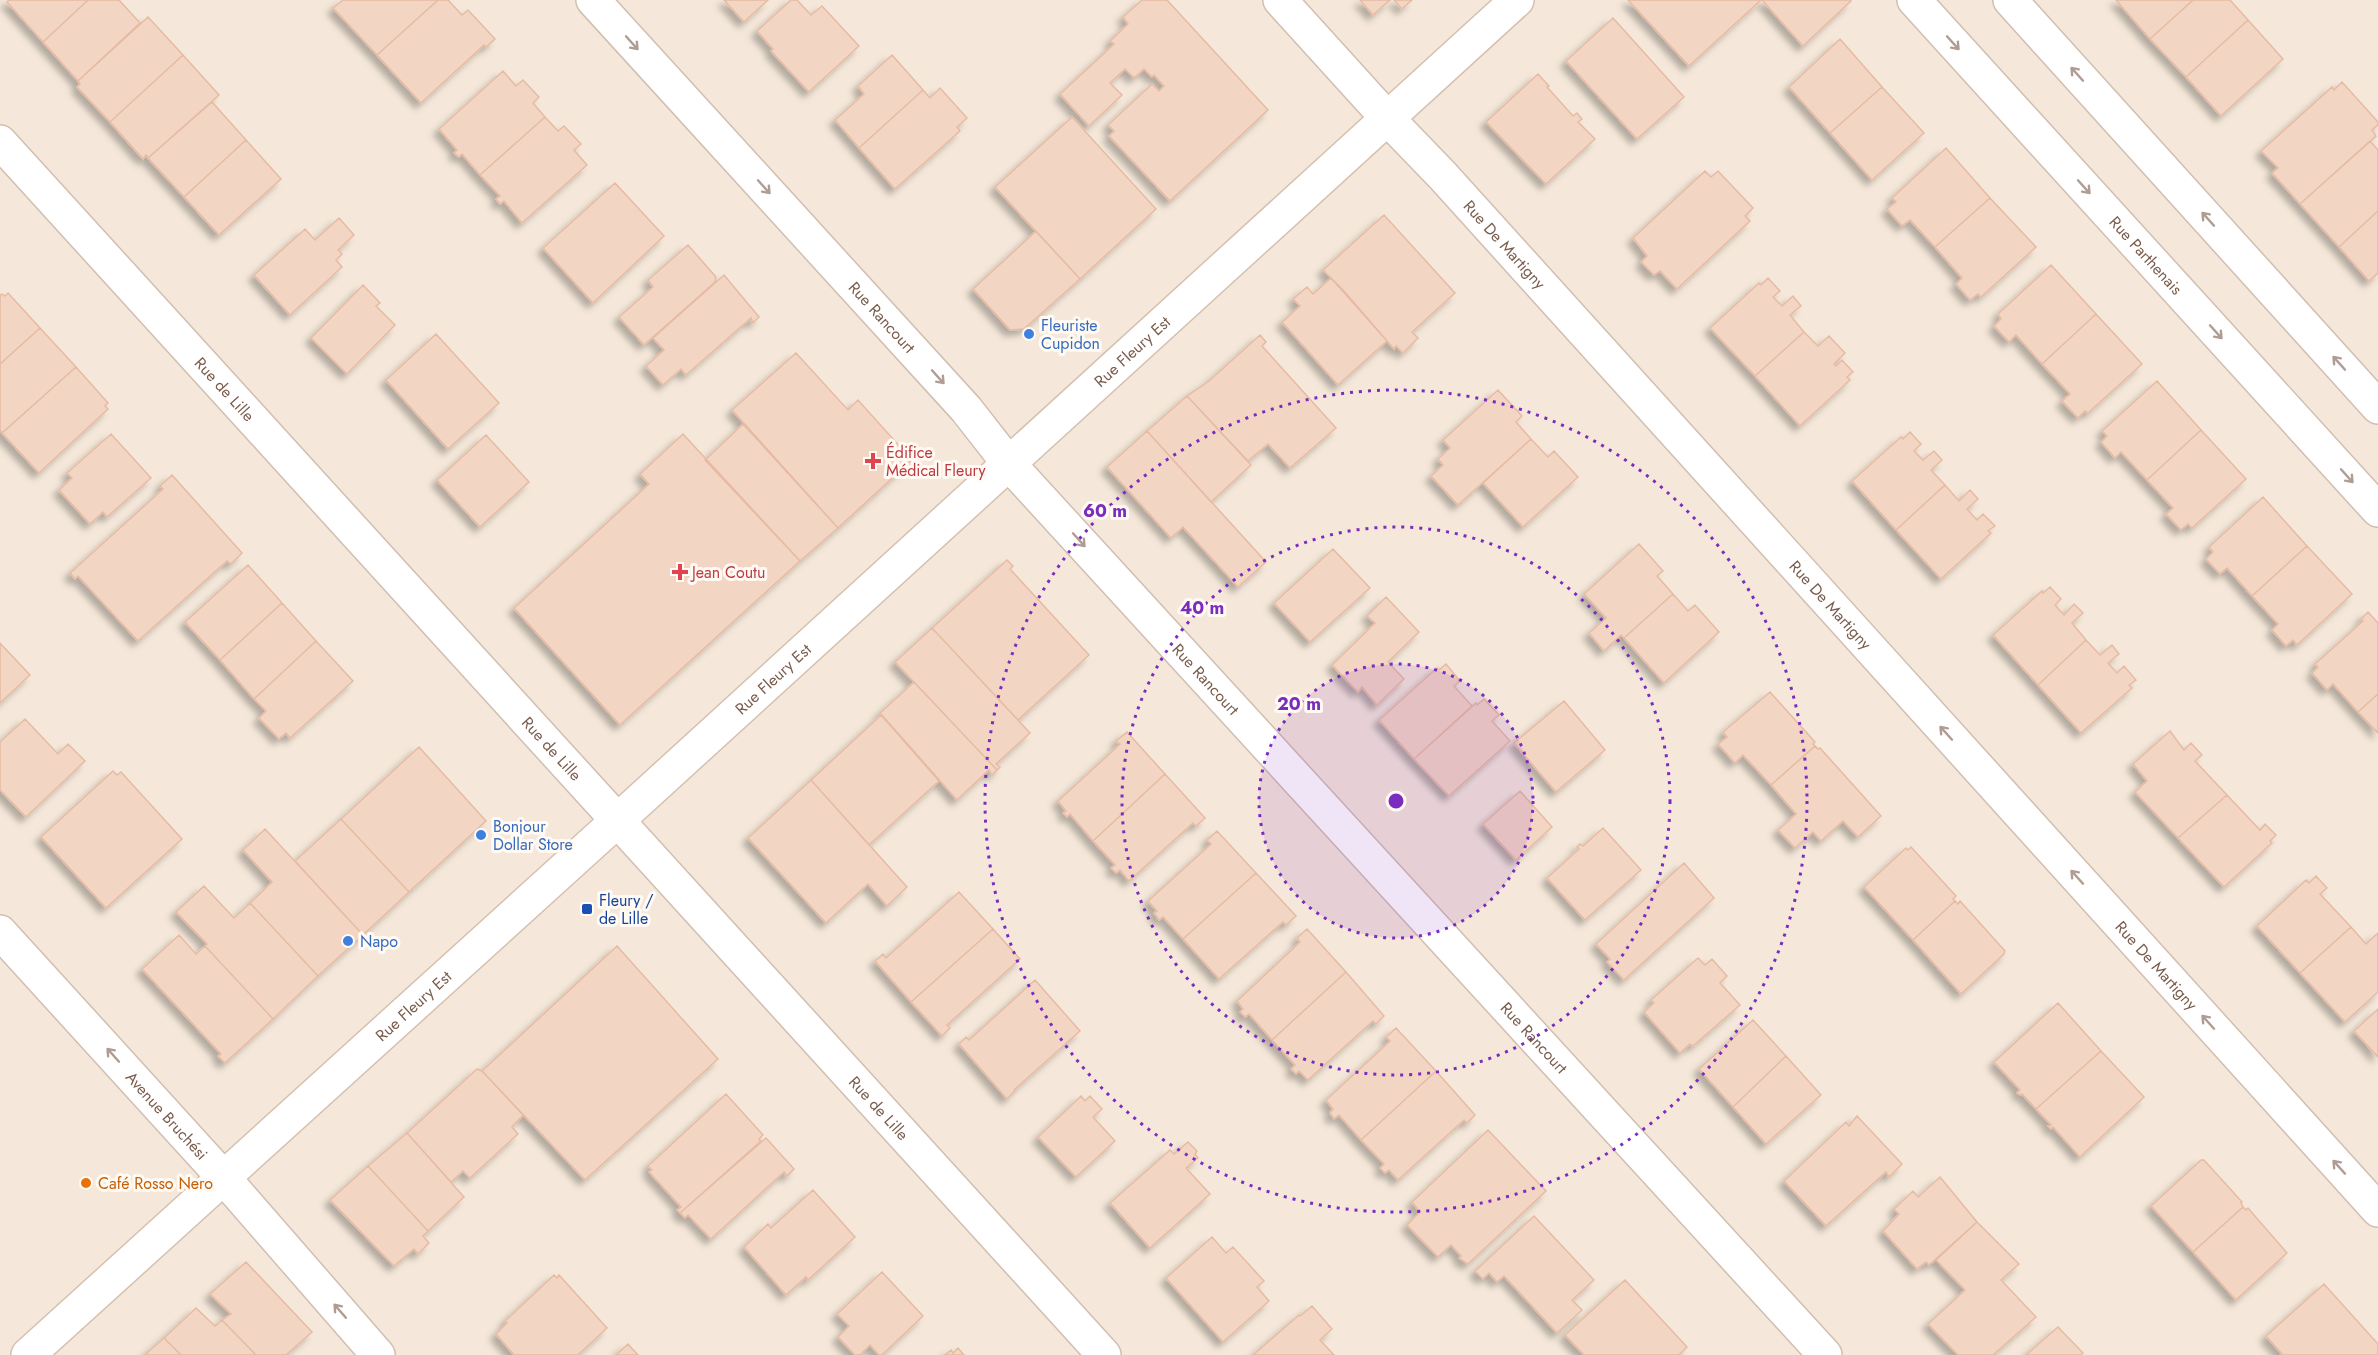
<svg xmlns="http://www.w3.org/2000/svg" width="2378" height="1355" font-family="Jost,sans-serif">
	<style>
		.residential { fill: #f5e8da }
		.building { fill: #f3d5c3; stroke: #e6bba3; stroke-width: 1.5; filter: url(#shadow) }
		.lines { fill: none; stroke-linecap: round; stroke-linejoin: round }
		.street-casing { stroke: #d1beb0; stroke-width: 36 }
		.secondary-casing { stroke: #d6c0b0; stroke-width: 36 }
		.street { stroke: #fff; stroke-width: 33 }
		.secondary { stroke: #fff; stroke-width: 33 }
		.oneway { stroke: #af9d94 }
		.ring { fill: none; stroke: #7b2cbf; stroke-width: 3; stroke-dasharray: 3 6 }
		.shop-dot { fill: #3f7fe0; stroke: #fffaf3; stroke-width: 2 }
		.health-dot { fill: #e0444e; stroke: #fffaf3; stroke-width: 2 }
		.transit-dot { fill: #1a4fb4; stroke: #fffaf3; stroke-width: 2 }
		.food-dot { fill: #e8710a; stroke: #fffaf3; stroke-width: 2 }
		.labels { text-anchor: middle; stroke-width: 6; stroke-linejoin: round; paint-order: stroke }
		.street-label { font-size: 16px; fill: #7a5c4d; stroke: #fffaf3 }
		.shop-label { font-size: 16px; fill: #366cbe; stroke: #fffaf3; text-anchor: start }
		.health-label { font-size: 16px; fill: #be3a42; stroke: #fffaf3; text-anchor: start }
		.transit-label { font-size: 16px; fill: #164399; stroke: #fffaf3; text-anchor: start }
		.food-label { font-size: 16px; fill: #c56008; stroke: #fffaf3; text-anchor: start }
		.centre { fill: #7b2cbf; stroke: #fffaf3; stroke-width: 3 }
		.ring-label { font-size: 18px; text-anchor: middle; font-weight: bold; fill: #7b2cbf; stroke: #fffaf3; stroke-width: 6; stroke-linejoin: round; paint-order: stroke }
	</style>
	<defs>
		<filter id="shadow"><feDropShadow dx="-5.5" dy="5.5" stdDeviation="3" flood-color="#0004"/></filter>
	</defs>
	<rect width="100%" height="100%" fill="#fdf6ec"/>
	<!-- residential -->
	<path class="residential" d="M0,0h2378v1355h-2378z"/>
	<!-- building -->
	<path class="building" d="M9,0h79l-45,42 -36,-40z
		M88,0h31l21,23 -62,58 -35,-39z
		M343,0h95l-61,55 -44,-47z
		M438,0h10l14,15 6,-5 27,29 -9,8 -2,-2 -63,58 -44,-48z
		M724,0h44l-24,22z
		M791,0h6l14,15 11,-9 37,40 -50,46 -38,-41 2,-2 -16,-18z
		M1142,0h25l101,110 -98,91 -61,-65 5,-5 -6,-6 44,-41 7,7 5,-5 -10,-11 -2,2 -8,-8 -10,9 -9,-9 -15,14 12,12 -33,31 -29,-32 54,-50 -4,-3 18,-17 -5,-7z
		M1360,0h30l-17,15z
		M1394,0h18l-10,9z
		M1628,0h133l-72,66z
		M1762,0h88l1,1 -48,45z
		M2116,0h77l-43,39z
		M2193,0h37l18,20 -62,57 -36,-38z
		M148,17l35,38 -73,67 -33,-35 3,-3 -2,-3z
		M1613,18l71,79 -47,42 -71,-78z
		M2248,20l35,39 -62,57 -35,-39z
		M1840,39l42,48 -52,46 -41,-46z
		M183,55l36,40 -71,63 -2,-3 -3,4 -33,-37z
		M892,55l31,35 -64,58 -24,-28 29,-26 -6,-8z
		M503,71l13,15 7,-6 16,17 -6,6 12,14 -65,58 -18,-21 -3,3 -5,-4 3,-3 -18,-21z
		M1538,74l11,12 -2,1 26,29 4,-3 5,6 -4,3 17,17 -49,45 -60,-62z
		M2342,82l36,40v3l-6,5 4,6 -76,68 -28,-31 6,-5 -17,-17 71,-64 2,3z
		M1882,87l42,46 -52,47 -42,-47z
		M940,88l27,30 -10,9 3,4 -65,58 -36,-41 64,-58 7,8z
		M212,102l34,38 -62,57 -36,-39z
		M545,117l13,14 6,-5 17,18 -7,6 13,15 -65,58 -18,-22 -4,3 -4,-5 4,-3 -20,-21z
		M1072,117l84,92 -76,70 -85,-92z
		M246,140l35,39 -62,56 -35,-38z
		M2370,141l8,9v61l-39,36 -39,-43z
		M1946,148l44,50 -55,49 -25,-27 -8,6 -15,-17 9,-7 -4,-4z
		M1705,171l6,6 7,-6 35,37 -8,8 5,5 -73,68 -17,-18 -6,4 -13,-13 6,-6 -14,-18z
		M615,183l49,53 -71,67 -50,-55z
		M1990,198l46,49 -55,50 -3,-3 -8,6 -14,-16 6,-6 -27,-31z
		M2378,211v62l-9,8 -30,-34z
		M1384,215l71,78 -43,39 6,6 -15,15 -7,-7 -2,3 -51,-59 -20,-20z
		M339,218l15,17 -16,15 4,4 -6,6 6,7 -52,48 -36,-40 51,-46 10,11z
		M1036,231l44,48 -56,50 -14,1 -37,-41z
		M688,245l28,32 -1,5 -71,63 -25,-28 34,-30 -5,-7z
		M2051,265l45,49 -54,50 -26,-29 -7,7 -15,-16 7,-7 -3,-5z
		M724,275l35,42 -6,6 -2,-5 -65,57 -5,-6 -18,16 -17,-19 18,-16 -11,-12z
		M1331,278l56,63 -49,44 -56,-63 18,-16 -7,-7 14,-12 6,7z
		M1768,278l12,13 -7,6 9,9 11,-10 8,10 -11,9 14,17 -49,44 -45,-48 49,-45 2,2z
		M363,285l17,18 -4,3 19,19 -48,49 -36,-36z
		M8,293l32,35 -40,36v-69l2,-1 3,2z
		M2096,314l46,50 -54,49 -3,-2 -7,7 -16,-17 8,-7 -28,-30z
		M40,328l36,39 -74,66 -2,-3v-66z
		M1804,332l14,14 11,-10 16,17 -11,11 2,2 6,-6 11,12 -6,5 3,3 -50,46 -45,-50z
		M436,334l63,69 -51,46 -62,-69z
		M1260,335l6,7 -4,4 74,82 -46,40 -22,-24 -20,17 -61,-65 22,-15z
		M796,353l52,57 10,-10 54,60 -74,68 -106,-118z
		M76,367l32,36 -3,3 3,3 -69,64 -37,-40z
		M2157,381l44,49 -54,50 -26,-28 -6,6 -14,-16 6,-6 -5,-5z
		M1498,390l24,26 -6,6 15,17 -73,66 -27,-29 12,-11 -5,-6 12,-11 -7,-8z
		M1187,396l64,69 -40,37 -64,-71z
		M743,424l95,104 -38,33 -95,-101z
		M2201,430l45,49 -54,49 -4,-4 -7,6 -15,-16 7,-6 -26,-28z
		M1147,431l119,131 -28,25 -55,-60 -12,11 -64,-71z
		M1910,432l11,12 -7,7 9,9 11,-9 8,9 -11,10 14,15 -49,45 -44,-49 49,-44 2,2z
		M111,434l40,44 -44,39 -4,-5 -13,12 -31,-34 13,-12 -5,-5z
		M683,434l117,127 -180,164 -106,-117 135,-124 -9,-10z
		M486,435l43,47 -49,45 -43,-47z
		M1531,439l17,18 6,-6 24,26 -55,50 -40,-44z
		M172,475l70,78 -11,11 -4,-3 -89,80 -60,-65 -3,3 -5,-6 93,-84 -3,-3z
		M1945,485l14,16 11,-11 8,9 -11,10 10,11 6,-6 12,12 -7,5 3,2 -50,46 -45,-49z
		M2263,497l44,49 -55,50 -25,-28 -7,6 -14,-15 7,-7 -4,-5z
		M1639,544l24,27 -6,5 16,18 -49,44 -3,-3 -17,16 -15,-18 17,-15 -22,-24z
		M2307,546l45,48 -55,51 -4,-5 -7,6 -14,-16 6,-6 -26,-28z
		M1333,549l37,39 -60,54 -36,-39z
		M1007,560l6,6 -3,3 79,86 -71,65 -86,-92z
		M248,565l34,38 -62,57 -35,-38z
		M2050,587l11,12 -6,6 9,10 10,-11 9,9 -11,10 14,17 -48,45 -45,-50 49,-44 1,2z
		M1673,594l15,17 7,-6 24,27 -55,51 -40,-45z
		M1386,597l33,35 -31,30 16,17 -27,26 -15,-18 -4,5 -26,-27 43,-42 -8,-7z
		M282,603l34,38 -62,58 -34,-39z
		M2368,612l10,11v71l-20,18 -25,-28 -6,6 -15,-17 6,-6 -3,-3 48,-43 -2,-2z
		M932,628l98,105 -34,31 4,3 -3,3 -102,-108z
		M2086,640l14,15 12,-10 7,9 -11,9 9,10 7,-7 12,14 -7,5 3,3 -51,45 -43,-48z
		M316,641l37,40 -63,57 -4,-5 -7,6 -20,-21 7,-7 -12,-12z
		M0,643l30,32 -30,28z
		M1446,664l14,17 -6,5 18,20 -58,53 -35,-39 58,-52 2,2z
		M914,682l83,88 -5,5 -3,-5 -32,30 -77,-87z
		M1770,692l45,50 -2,2 2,2 -44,39 -28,-30 -8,8 -17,-19 9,-7 -4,-5z
		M2378,694v39l-20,-21z
		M1484,699l15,16 -7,6 18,20 -61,55 -35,-37 62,-56 1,2z
		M1564,701l41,49 -49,42 -42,-49z
		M881,715l58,66 -70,64 -58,-65z
		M25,719l33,35 10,-10 17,17 -59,56 -26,-27v-48z
		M2170,731l14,19 7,-7 11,12 -7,6 32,34 -49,43 -43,-46 12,-11 -14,-17z
		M1127,732l38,42 -72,67 -23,-27 -3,3 -4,-4 3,-2 -8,-10 62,-57 -4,-3z
		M1815,746l3,3 2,-1 61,68 -23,21 -15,-16 -22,20 -8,-9 -18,16 -17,-18 18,-16 -25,-29z
		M419,747l67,74 -77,71 -68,-73z
		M113,771l4,4 4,-3 61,67 -76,69 -65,-71z
		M1165,774l40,44 -9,8 -3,-3 -64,58 -9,-11 -4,3 -5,-5 4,-3 -22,-24z
		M811,780l96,107 -20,19 -19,-22 -42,39 -78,-85z
		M1520,791l32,36 -36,33 -33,-36z
		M2227,795l33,35 5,-6 11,11 -6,6 2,2 -48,44 -46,-49z
		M341,819l68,73 -46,43 -68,-74z
		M1603,828l38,42 -56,50 -38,-42 32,-29 -2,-2 3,-3 3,2z
		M265,829l98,106 -45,41 -68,-73 22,-21 -29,-32z
		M1217,831l39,42 -73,66 -20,-22 -4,3 -5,-7 3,-2 -9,-10 63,-57 -4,-4z
		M1911,847l45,49 -3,3 2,2 -42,39 -49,-53 42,-39 2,2z
		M1684,863l30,35 -90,82 -17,-18 3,-3 -14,-15z
		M1256,873l40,43 -10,9 -3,-3 -64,57 -36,-40z
		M2316,876l11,12 -7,6 31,33 -51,46 -43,-47 49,-46 3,3z
		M204,886l30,32 16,-15 68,73 -45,43 -68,-73 2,-2 -31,-32z
		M959,892l34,37 -82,73 -36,-41 8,-7 3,4z
		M1955,901l3,3 2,-3 45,50 -1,3 -43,40 -48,-54z
		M2351,927l15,17 12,-11v59l-33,30 -45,-49z
		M993,929l27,30 -73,66 3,3 -8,8 -31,-34z
		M1307,929l39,43 -74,68 -23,-26 -4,3 -5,-5 3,-3 -6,-8 63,-59 -3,-4z
		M179,935l17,19 9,-8 68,73 -48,44 -7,-7 3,-2 -79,-85z
		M617,946l101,113 -133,121 -103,-109z
		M1698,958l7,7 7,-6 15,17 -7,7 20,22 -47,41 -3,-2 -10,9 -36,-41 10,-9 -3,-3z
		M1346,972l38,44 -8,8 -3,-3 -65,59 -9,-9 -3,3 -5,-5 4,-4 -23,-25z
		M1035,980l45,51 -66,59 1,1 -8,8 -48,-55 7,-7 3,3z
		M2058,1003l43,48 -65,58 -14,-15 -2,1 -3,-2 3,-3 -26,-28z
		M2378,1009v48l-24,-26z
		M1753,1020l33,36 -53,51 -34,-38z
		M1396,1028l40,43 -75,69 -22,-25 -5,4 -4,-6 3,-4 -7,-9 64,-59 -4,-4z
		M2101,1051l43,46 -64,60 -27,-30 -2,2 -3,-3 3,-1 -15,-16z
		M1786,1056l35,39 -55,49 -33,-37z
		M477,1069l5,2 41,44 -11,12 6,7 -48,44 -7,-7 -12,11 -44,-49z
		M1436,1071l39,44 -8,8 -3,-3 -66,60 -9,-10 -4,3 -5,-5 4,-4 -23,-24z
		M726,1094l37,41 -4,4 2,2 -81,72 -3,-3 4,-3 -32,-35 3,-2 -4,-4z
		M1081,1096l4,5 5,-5 12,13 -9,8 22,24 -39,36 -38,-40z
		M1857,1116l45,48 -13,13 -3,-5 -60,54 -42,-45 62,-59 3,4z
		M1488,1130l58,61 -78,73 -9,-6 2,-2 -10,-11 -13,12 -31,-32 13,-13 -8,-10z
		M407,1133l57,64 -36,34 -60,-65z
		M766,1138l28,31 -7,7 -3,-4 -73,67 -23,-24 -3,3 -5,-5z
		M1188,1142l9,9 -2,3 3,4 -12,10 24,26 -60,54 -40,-45 60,-53 4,4z
		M2201,1160h3l38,42 -1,1 2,4 -50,45 -42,-46z
		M368,1166l60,65 -5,5 6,7 -11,11 -4,-5 -20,17 -64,-66z
		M1940,1177l37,45 -48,43 -3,-3 -9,7 -34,-38 16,-17 -5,-5 19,-18 5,6z
		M813,1190l42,47 -47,43 -2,-3 -20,18 -42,-48 24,-23 3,4z
		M2243,1207l3,3 2,-2 39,45 -51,47 -43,-48z
		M1534,1216l60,64 -22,20 10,10 -25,23 -53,-57 -7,6 -8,-9 -6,6 -8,-8z
		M1977,1222l42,42 -18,16 35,37 -43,38h-35l-30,-31 37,-34 -29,-30z
		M1212,1237l14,16 7,-6 31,34 -7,6 12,14 -46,41 -57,-64z
		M246,1262l66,70 -26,23h-30l-34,-35 9,-6 -21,-20z
		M882,1272l41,44 -41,39h-3l-9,-10 -10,10h-5l-17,-18 11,-11 -12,-12z
		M554,1275l3,3 2,-3 48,53 -29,27h-64l-18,-21 11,-11 -2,-2z
		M1625,1280l62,67 -8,8h-95l-19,-20z
		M2324,1284l54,60v11h-98l2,-1 -16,-18z
		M1312,1306l20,23 -12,11 14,15h-81l46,-40 1,1z
		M196,1308l19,18 7,-6 34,35h-75l-17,-17z
		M2058,1327l25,26 -2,2h-55z
		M164,1338l17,17h-36l3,-3z
		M628,1344l10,11h-22z
		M958,1348l6,7h-19l6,-5 2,3z"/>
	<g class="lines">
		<defs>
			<g id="street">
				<path id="s1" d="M593,0l373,409 43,55 816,891"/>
				<path id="s2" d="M1280,0l108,119 55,57 935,1034"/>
				<path id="s3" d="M1914,0l464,510"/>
				<path d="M2010,0l368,407"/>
				<path id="s4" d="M0,142l1104,1213"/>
				<path id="s5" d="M0,932l223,245 155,178"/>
			</g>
			<g id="secondary">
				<path id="s6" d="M28,1355l590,-535 899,-820"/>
			</g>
		</defs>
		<!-- street casing -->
		<use href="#street" class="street-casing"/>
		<!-- secondary casing -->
		<use href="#secondary" class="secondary-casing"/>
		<!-- street -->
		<use href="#street" class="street"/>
		<!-- secondary -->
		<use href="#secondary" class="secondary"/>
	</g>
	<!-- one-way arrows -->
	<defs><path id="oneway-shaft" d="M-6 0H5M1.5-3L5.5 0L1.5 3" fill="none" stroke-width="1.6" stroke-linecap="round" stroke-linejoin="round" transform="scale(1.5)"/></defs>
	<g class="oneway">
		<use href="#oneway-shaft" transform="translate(632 43) rotate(48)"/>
		<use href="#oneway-shaft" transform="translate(1953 43) rotate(48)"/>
		<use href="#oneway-shaft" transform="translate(2077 74) rotate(-132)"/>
		<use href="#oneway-shaft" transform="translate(764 187) rotate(48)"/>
		<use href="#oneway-shaft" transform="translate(2084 187) rotate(48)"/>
		<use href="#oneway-shaft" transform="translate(2208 219) rotate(-132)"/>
		<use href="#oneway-shaft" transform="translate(2216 332) rotate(48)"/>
		<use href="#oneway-shaft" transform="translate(2339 363) rotate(-132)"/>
		<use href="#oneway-shaft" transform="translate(938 377) rotate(48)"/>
		<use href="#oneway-shaft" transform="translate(2347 476) rotate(48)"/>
		<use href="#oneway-shaft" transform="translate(1079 540) rotate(48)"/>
		<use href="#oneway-shaft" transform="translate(1946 733) rotate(-132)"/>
		<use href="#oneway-shaft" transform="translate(2077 877) rotate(-132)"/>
		<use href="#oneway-shaft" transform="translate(2208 1022) rotate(-132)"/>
		<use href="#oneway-shaft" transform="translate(113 1055) rotate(-132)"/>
		<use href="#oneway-shaft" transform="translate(2339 1167) rotate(-132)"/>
		<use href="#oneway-shaft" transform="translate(340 1311) rotate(-131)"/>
	</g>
	<!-- distance rings -->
	<circle cx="1396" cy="801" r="137" fill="#7b2cbf" fill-opacity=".12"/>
	<g class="ring">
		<circle cx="1396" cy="801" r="137"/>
		<circle cx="1396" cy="801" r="274"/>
		<circle cx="1396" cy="801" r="411"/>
	</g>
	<!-- markers -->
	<g class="shop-dot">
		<circle cx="1029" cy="334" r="6"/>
		<circle cx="481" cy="835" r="6"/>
		<circle cx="348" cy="941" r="6"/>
	</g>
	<g class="health-dot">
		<path d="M870 452h6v6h6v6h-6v6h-6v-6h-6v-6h6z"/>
		<path d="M677 563h6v6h6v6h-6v6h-6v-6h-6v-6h6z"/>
	</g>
	<rect class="transit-dot" x="581" y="903" width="12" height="12" rx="3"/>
	<circle class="food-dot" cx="86" cy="1183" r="6"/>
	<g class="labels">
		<!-- street labels -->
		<g class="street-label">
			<text dy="6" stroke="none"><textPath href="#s2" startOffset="332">Rue De Martigny</textPath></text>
			<text dy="6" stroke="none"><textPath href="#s3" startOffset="345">Rue Parthenais</textPath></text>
			<text dy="6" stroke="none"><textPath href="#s1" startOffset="429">Rue Rancourt</textPath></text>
			<text dy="6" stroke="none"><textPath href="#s6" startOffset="1492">Rue Fleury Est</textPath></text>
			<text dy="6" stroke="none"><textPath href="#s4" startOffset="334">Rue de Lille</textPath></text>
			<text dy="6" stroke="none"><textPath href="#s2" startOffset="818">Rue De Martigny</textPath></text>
			<text dy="6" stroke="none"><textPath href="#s6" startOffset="1006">Rue Fleury Est</textPath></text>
			<text dy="6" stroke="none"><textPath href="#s1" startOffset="915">Rue Rancourt</textPath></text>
			<text dy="6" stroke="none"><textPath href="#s4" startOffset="820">Rue de Lille</textPath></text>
			<text dy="6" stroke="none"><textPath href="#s2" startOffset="1304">Rue De Martigny</textPath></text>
			<text dy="6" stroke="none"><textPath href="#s6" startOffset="520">Rue Fleury Est</textPath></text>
			<text dy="6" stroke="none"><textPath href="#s1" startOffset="1401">Rue Rancourt</textPath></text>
			<text dy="6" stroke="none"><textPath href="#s4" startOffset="1306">Rue de Lille</textPath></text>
			<text dy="6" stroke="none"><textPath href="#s5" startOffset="248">Avenue Bruchési</textPath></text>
		</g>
		<!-- shop labels -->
		<g class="shop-label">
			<text x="1041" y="331">Fleuriste<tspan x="1041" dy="18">Cupidon</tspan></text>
			<text x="493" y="832">Bonjour<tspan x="493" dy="18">Dollar Store</tspan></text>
			<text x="360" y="947">Napo</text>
		</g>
		<!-- health labels -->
		<g class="health-label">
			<text x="886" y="458">Édifice<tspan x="886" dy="18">Médical Fleury</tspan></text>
			<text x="692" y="578">Jean Coutu</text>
		</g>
		<!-- transit labels -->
		<g class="transit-label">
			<text x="599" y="906">Fleury /<tspan x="599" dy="18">de Lille</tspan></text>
		</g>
		<!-- food labels -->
		<g class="food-label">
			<text x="98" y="1189">Café Rosso Nero</text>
		</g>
	</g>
	<circle cx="1396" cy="801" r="9" class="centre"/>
	<g class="ring-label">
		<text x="1105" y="517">60 m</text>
		<text x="1202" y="614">40 m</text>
		<text x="1299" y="710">20 m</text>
	</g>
</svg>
